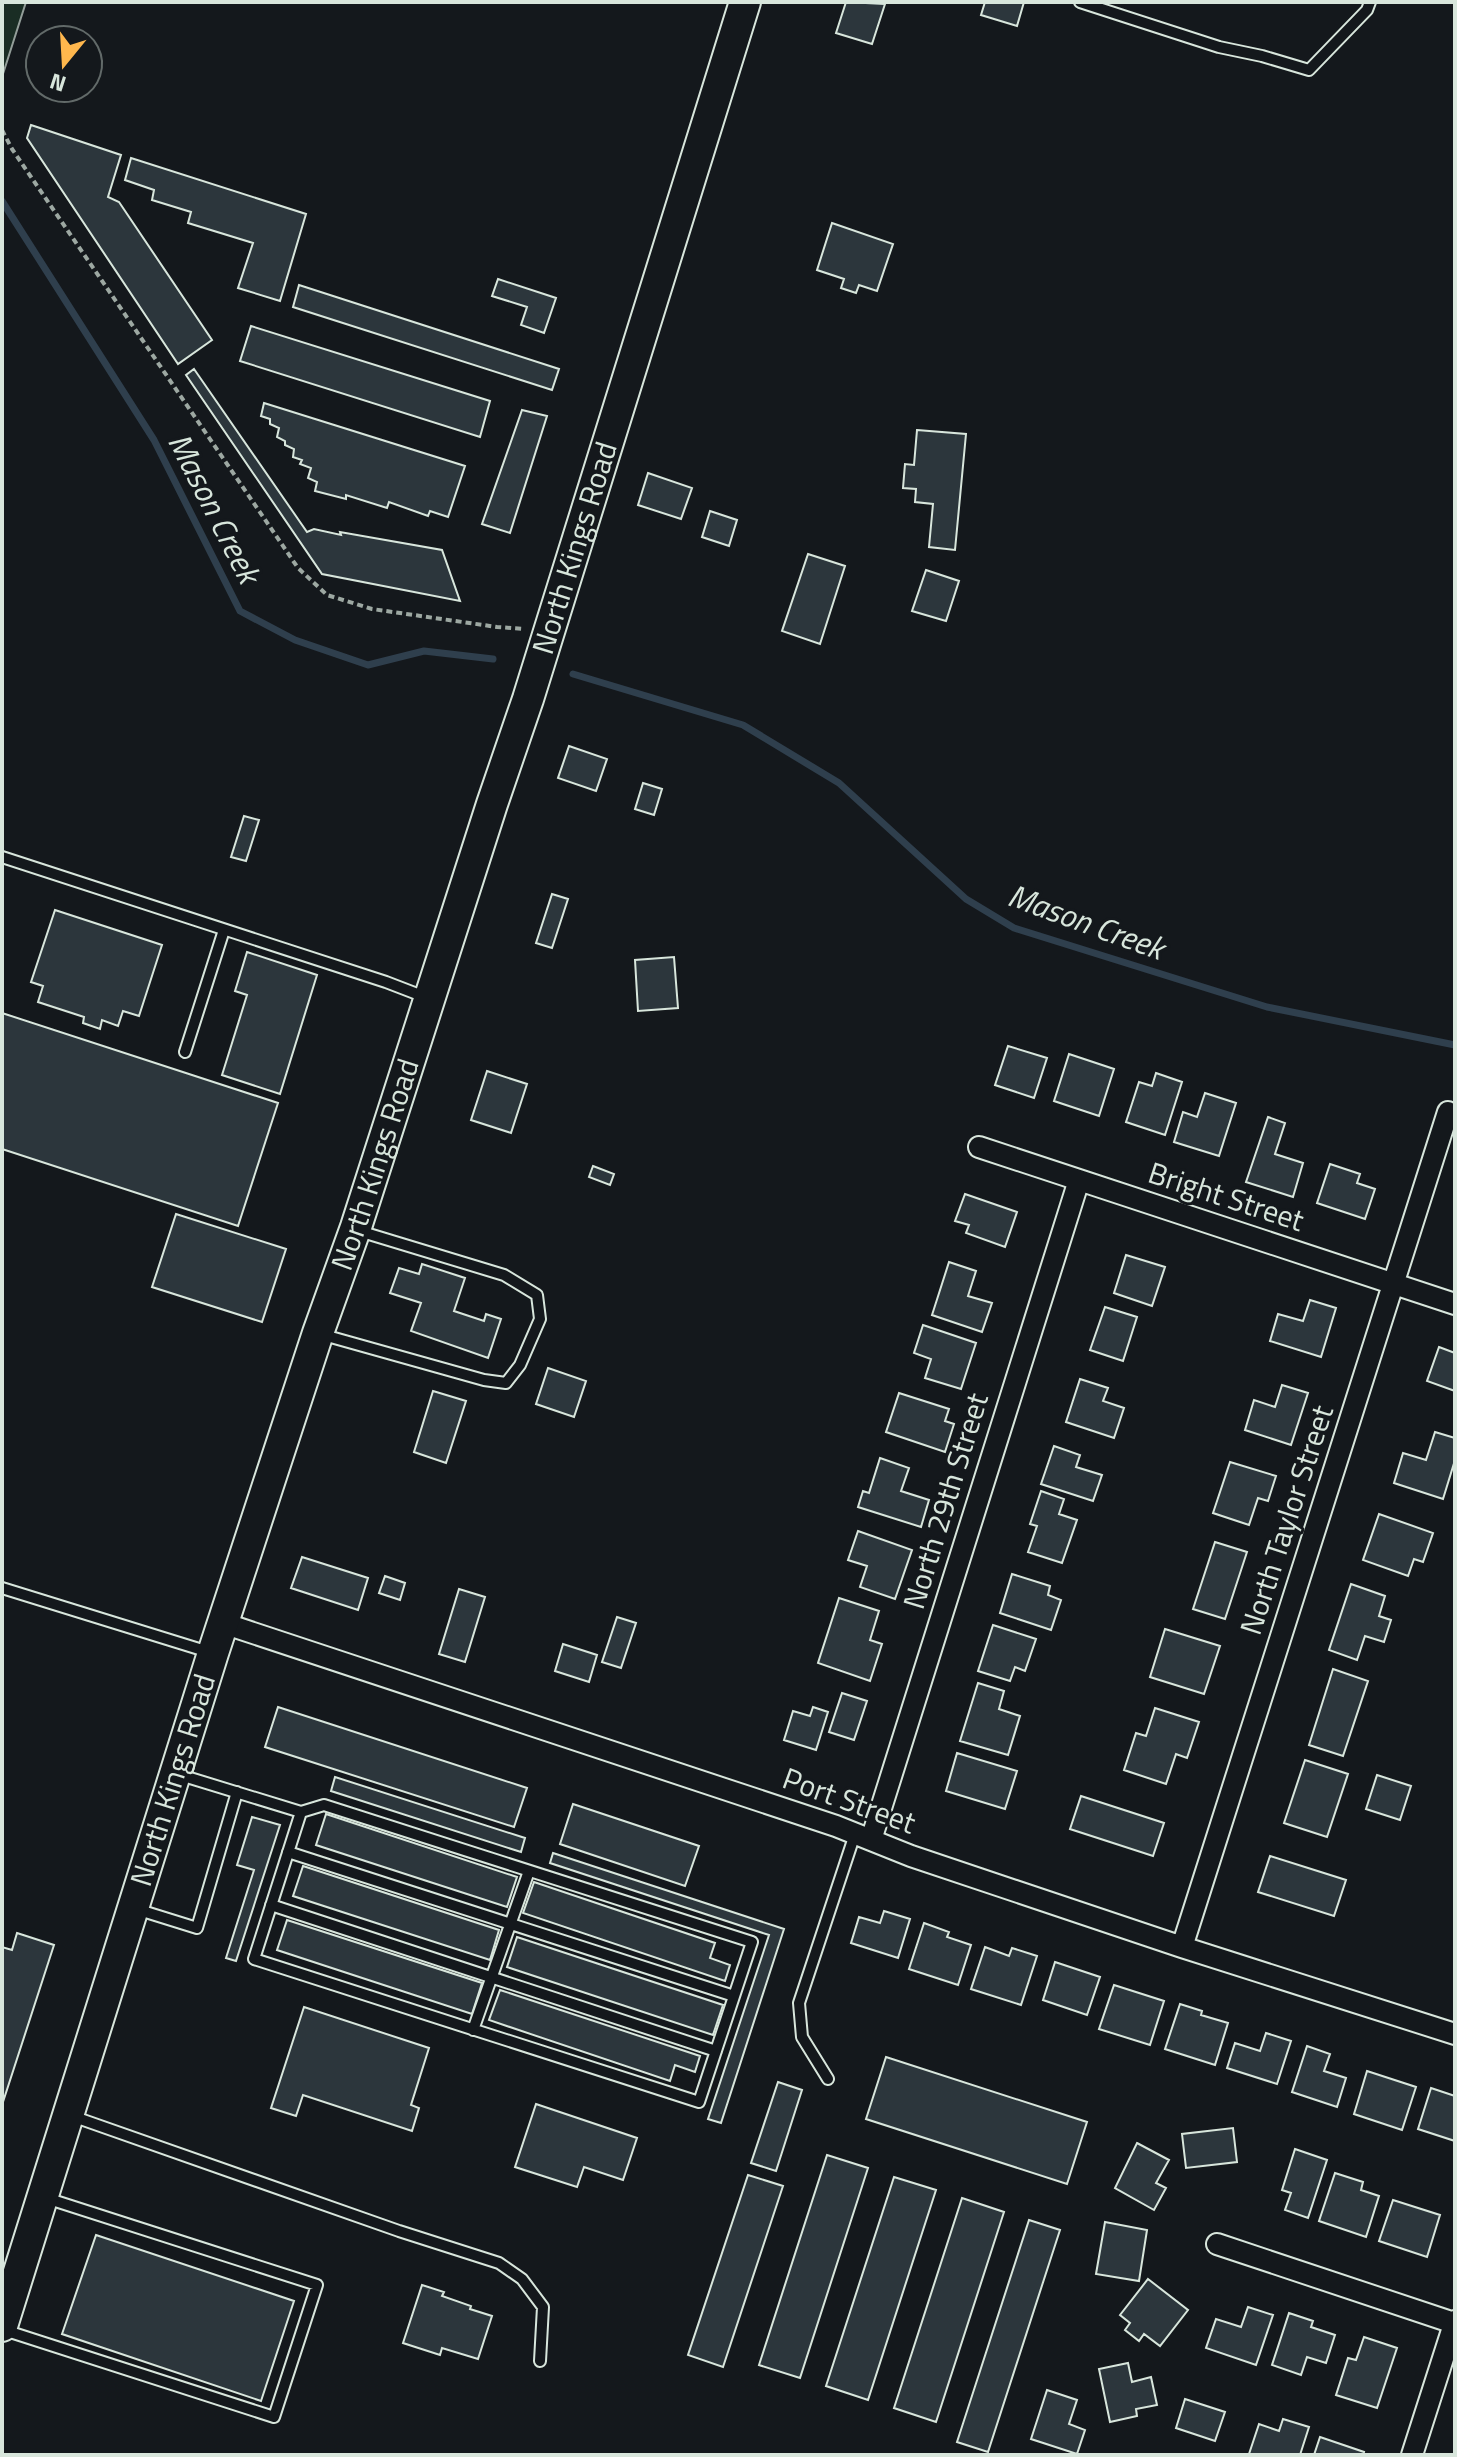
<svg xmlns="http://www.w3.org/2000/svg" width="1457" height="2457" font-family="'Titillium Web',sans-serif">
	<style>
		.green { fill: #1a2d24; stroke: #939e99; stroke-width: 2 }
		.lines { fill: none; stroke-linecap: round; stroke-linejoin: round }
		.stream { stroke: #2f3f4d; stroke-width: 7 }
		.building { fill: #2c363c; stroke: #d8e6dc; stroke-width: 2 }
		.lane-casing { stroke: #d8e6dc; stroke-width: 14 }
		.street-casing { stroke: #d8e6dc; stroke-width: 24 }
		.secondary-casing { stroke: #d8e6dc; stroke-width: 34 }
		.path { stroke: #9da8a2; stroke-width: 4; stroke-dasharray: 6 4; stroke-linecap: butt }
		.lane { stroke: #14181c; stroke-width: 10 }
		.street { stroke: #14181c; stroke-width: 20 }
		.secondary { stroke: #14181c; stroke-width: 30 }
		.labels { text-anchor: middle; stroke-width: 6; stroke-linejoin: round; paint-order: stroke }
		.street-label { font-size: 30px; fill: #d8e6dc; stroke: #14181c }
		.water-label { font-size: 32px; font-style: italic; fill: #d8e6dc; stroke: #14181c }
	</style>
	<rect width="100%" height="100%" fill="#14181c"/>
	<!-- green -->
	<path class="green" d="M2,2h24l-24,75z"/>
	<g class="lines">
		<!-- stream -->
		<path class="stream" d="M2,201l152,239 86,171 55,29 73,25 56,-14 69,8
			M573,674l170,51 96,58 127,116 48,29 253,79 188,38"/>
	</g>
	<!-- building -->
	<path class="building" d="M846,2l39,2 -13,40 -36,-11z
		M985,2h39l-7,24 -36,-11z
		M31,125l90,30 -13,42 11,5 93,138 -34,24 -151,-226z
		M131,158l175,56 -26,87 -42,-13 15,-45 -65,-20 3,-11 -39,-12 2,-10 -29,-10z
		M832,223l61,21 -16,47 -18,-6 -3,8 -15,-5 3,-9 -27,-9z
		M498,279l58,19 -12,35 -23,-8 6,-18 -35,-11z
		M299,285l260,84 -7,21 -259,-83z
		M251,326l239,75 -10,36 -240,-76z
		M194,369l113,163 7,-3 27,6 -1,-3 102,18 18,51 -138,-27 -136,-199z
		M264,403l201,63 -17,51 -18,-6 -2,5 -39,-14 -2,6 -41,-13v4l-31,-8 2,-9 -9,-4 3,-10 -11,-4 2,-4 -9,-3 1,-8 -9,-4v-4l-8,-4 2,-9 -9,-4v-5l-9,-3z
		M522,410l25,6 -37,117 -28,-9z
		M917,430l49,4 -11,116 -26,-3 4,-43 -18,-2 1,-13 -13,-1 2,-24 9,1z
		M648,473l44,15 -11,31 -43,-14z
		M710,511l27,9 -8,26 -27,-9z
		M808,554l37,12 -25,78 -38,-13z
		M926,570l33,11 -13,40 -34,-10z
		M569,746l38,13 -11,32 -38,-13z
		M643,783l19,6 -8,26 -19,-6z
		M244,816l15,4 -13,41 -15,-4z
		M552,894l16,5 -16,49 -16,-5z
		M55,910l107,35 -23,71 -16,-5 -5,15 -16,-6 -2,9 -17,-6 1,-6 -46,-15 5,-16 -12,-4z
		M247,952l70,23 -37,119 -58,-19 25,-80 -12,-4z
		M674,957l4,51 -40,3 -3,-51z
		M2,1013l276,90 -40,123 -236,-77z
		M1008,1046l39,12 -13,40 -39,-13z
		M1069,1054l45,15 -15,47 -45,-15z
		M487,1071l40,13 -16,49 -40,-13z
		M1156,1073l26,9 -17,53 -39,-13 13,-40 13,4z
		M1205,1093l31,10 -17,53 -45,-14 9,-30 14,5z
		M1268,1117l17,6 -10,31 28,9 -10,34 -47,-15z
		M1330,1164l30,10 -3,9 18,6 -10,30 -48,-16z
		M593,1166l21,8 -4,11 -21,-8z
		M965,1194l52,18 -12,35 -39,-14 3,-8 -14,-4z
		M176,1214l110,35 -24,73 -110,-35z
		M1126,1255l39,12 -13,39 -38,-13z
		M949,1262l27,9 -8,25 24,7 -10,29 -50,-17z
		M422,1264l43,14 -11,33 30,10 2,-7 15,5 -13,39 -77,-27 10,-28 -31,-10 9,-25 20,6z
		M1310,1300l26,8 -15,49 -51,-16 8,-27 25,7z
		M1105,1307l32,10 -14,44 -33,-11z
		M923,1325l53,18 -15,46 -36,-11 6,-19 -17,-6z
		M1439,1347l16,6v38l-28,-10z
		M548,1368l38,13 -12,36 -38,-13z
		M1080,1379l28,9 -5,13 21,7 -10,30 -48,-16z
		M1282,1385l26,8 -17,52 -46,-15 9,-30 21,7z
		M433,1391l33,10 -20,62 -32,-11z
		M899,1393l50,16 -4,12 9,3 -9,28 -59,-20z
		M1435,1432l20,6v22l-12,39 -49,-16 9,-30 23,7z
		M1054,1446l26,9 -4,12 26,8 -9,26 -52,-17z
		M880,1458l29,10 -8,23 28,9 -8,27 -63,-20 5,-16 6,2z
		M1230,1462l46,14 -8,25 -10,-3 -9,27 -36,-12z
		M1041,1491l23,8 -5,15 18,6 -15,43 -34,-11 9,-26 -7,-2z
		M1379,1514l54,19 -10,29 -9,-3 -6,17 -45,-16z
		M858,1531l54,19 -17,49 -35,-12 7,-21 -19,-6z
		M1215,1542l32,10 -22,67 -32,-10z
		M302,1557l66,21 -10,32 -67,-22z
		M1012,1574l38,12 -2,9 13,5 -10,30 -51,-17z
		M385,1576l20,7 -5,17 -21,-7z
		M1351,1584l34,12 -6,20 12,4 -7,22 -19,-6 -8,24 -28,-10z
		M459,1589l26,8 -20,65 -26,-8z
		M839,1598l40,13 -9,29 12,4 -12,37 -52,-18z
		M617,1617l19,6 -15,45 -19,-6z
		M993,1625l43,14 -11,32 -10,-4 -5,14 -32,-10z
		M1165,1629l55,17 -16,48 -54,-17z
		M563,1644l34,11 -8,27 -34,-11z
		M1333,1669l35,12 -25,75 -34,-11z
		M978,1683l26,8 -5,18 21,7 -12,39 -48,-14z
		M842,1693l25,8 -13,39 -25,-8z
		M278,1707l249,81 -13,39 -249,-80z
		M813,1707l15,5 -12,38 -32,-10 9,-29 17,5z
		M1155,1708l44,14 -12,36 -11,-4 -10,30 -42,-14 12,-37 10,3z
		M957,1753l60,18 -12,38 -59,-18z
		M1305,1760l43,14 -21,63 -43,-14z
		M1377,1775l34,11 -11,34 -34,-11z
		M335,1777l190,61 -4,14 -190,-61z
		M1081,1796l83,27 -11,33 -83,-27z
		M573,1804l126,42 -14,40 -125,-42z
		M326,1814l191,63 -10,30 -191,-62z
		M252,1817l28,8 -44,136 -10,-3 28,-88 -17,-5z
		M553,1853l231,76 -63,194 -13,-4 61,-184 -219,-72z
		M1270,1856l76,24 -12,36 -76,-24z
		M303,1866l196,64 -9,30 -197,-64z
		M534,1882l181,61 -5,15 20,7 -5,16 -202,-68z
		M884,1911l26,8 -12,39 -47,-15 8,-26 21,6z
		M287,1920l195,63 -10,31 -195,-64z
		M924,1923l25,9 -2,5 24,8 -13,40 -49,-16z
		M17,1933l37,12 -52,160v-158l10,3z
		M517,1937l206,68 -10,30 -206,-68z
		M985,1947l24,9 3,-8 25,8 -16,49 -50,-16z
		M1055,1962l45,15 -13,38 -44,-15z
		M1114,1985l50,16 -14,44 -51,-16z
		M500,1990l200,66 -5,16 -20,-7 -5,16 -181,-61z
		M1180,2004l22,7 -1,4 27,8 -13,42 -50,-16z
		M304,2007l125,41 -18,57 8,3 -7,23 -109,-36 -7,21 -25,-8z
		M1266,2033l25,8 -14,43 -50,-16 8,-25 25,8z
		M1307,2046l23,8 -6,17 22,7 -9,29 -45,-15z
		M886,2057l201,65 -20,62 -201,-65z
		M1367,2071l49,16 -14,43 -48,-16z
		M778,2082l24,8 -26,81 -25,-8z
		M1431,2088l24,8v45l-37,-12z
		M536,2104l101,34 -14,42 -39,-13 -7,20 -62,-20z
		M1233,2128l4,34 -51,6 -4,-34z
		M1137,2143l32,17 -13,23 10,5 -12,22 -39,-22z
		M1295,2149l32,11 -19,58 -23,-8 6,-17 -9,-3z
		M827,2155l41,13 -68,210 -41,-13z
		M1335,2173l28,9 -2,8 18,6 -13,41 -47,-16z
		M748,2175l35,11 -60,181 -35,-12z
		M894,2177l42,13 -68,210 -42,-14z
		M962,2198l42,14 -68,210 -42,-14z
		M1393,2200l47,15 -13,42 -48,-16z
		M1029,2220l31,10 -72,222 -31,-10z
		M1105,2222l42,8 -8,51 -43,-7z
		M96,2235l198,66 -33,100 -199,-67z
		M1148,2279l40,31 -28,36 -16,-12 -5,7 -14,-11 5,-7 -10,-8z
		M422,2285l22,7 -2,4 29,10 -1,3 22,7 -14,43 -36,-11 -2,7 -37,-12z
		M1248,2307l25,8 -17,50 -50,-17 10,-29 25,8z
		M1289,2313l24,8 -2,6 24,8 -9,28 -19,-6 -6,18 -29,-10z
		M1364,2337l33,11 -20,60 -41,-13 12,-37 8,2z
		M1128,2363l4,19 19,-5 6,28 -21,4 1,7 -27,6 -11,-53z
		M1047,2390l30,10 -8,24 16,6 -8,24 -46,-15z
		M1185,2399l40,13 -10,29 -39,-13z
		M1283,2419l26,8 -9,28 -51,-1 10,-30 20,7z
		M1320,2437l44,15 -1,3h-49z"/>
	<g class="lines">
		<defs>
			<path id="lane" d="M1080,2l139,45 43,9 47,14 58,-60 3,-8
				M2,857l384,125 39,15
				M185,1052l39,-122
				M320,1334l164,46 22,3 14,-18 20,-46 -3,-24 -33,-20 -145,-44
				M2,1588l210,65
				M177,1774l124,38 23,-7 428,137 -53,160 -445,-143 47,-147
				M288,1852l446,144
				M271,1905l445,146
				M136,1909l61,19 40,-136
				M473,2030l56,-159
				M828,2079l-26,-42 -3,-34 56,-169
				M69,2115l330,116 100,32 23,16 21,28 -3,54
				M4,2330l270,87 43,-132 -271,-87"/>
			<path id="street" d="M979,1147l476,157
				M223,1623l613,203 75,30 271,91 273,87
				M871,1840l208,-660
				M1182,1947l266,-835
				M1217,2244l237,79
				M1412,2455l43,-134"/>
			<g id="secondary">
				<path id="s1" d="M2,2326l211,-673 105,-320 38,-106 136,-423 36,-105 217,-697"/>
			</g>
		</defs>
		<!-- lane casing -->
		<use href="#lane" class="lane-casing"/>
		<!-- street casing -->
		<use href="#street" class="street-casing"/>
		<!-- secondary casing -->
		<use href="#secondary" class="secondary-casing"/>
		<!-- path -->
		<path class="path" d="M2,130l10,19 286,419 29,27 45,14 125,18 28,2"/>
		<!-- lane -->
		<use href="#lane" class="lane"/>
		<!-- street -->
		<use href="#street" class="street"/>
		<!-- secondary -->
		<use href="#secondary" class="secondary"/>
	</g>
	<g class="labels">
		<!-- street labels -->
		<g class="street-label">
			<text dy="10" stroke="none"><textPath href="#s1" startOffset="1868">North Kings Road</textPath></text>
			<text dy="10" stroke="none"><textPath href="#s1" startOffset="1220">North Kings Road</textPath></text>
			<text transform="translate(1226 1197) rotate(18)" y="10">Bright Street</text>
			<text transform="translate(946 1501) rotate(-73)" y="10">North 29th Street</text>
			<text transform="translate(1287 1520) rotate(-72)" y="10">North Taylor Street</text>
			<text dy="10" stroke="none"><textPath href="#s1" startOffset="572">North Kings Road</textPath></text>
			<text transform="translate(849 1801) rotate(20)" y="10">Port Street</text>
		</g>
		<!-- water labels -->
		<g class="water-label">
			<text transform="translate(214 508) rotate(63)" y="11">Mason Creek</text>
			<text transform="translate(1086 922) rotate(20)" y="11">Mason Creek</text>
		</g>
	</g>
	<!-- border -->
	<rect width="1457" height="2457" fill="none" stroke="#d8e6dc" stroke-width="8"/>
	<!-- north arrow -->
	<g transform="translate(64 64) rotate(198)"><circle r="38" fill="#14181c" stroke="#626a69" stroke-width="2"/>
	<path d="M0-6L14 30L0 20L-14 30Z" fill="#ffb74d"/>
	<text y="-12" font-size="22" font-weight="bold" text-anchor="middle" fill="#d8e6dc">N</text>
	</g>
</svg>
